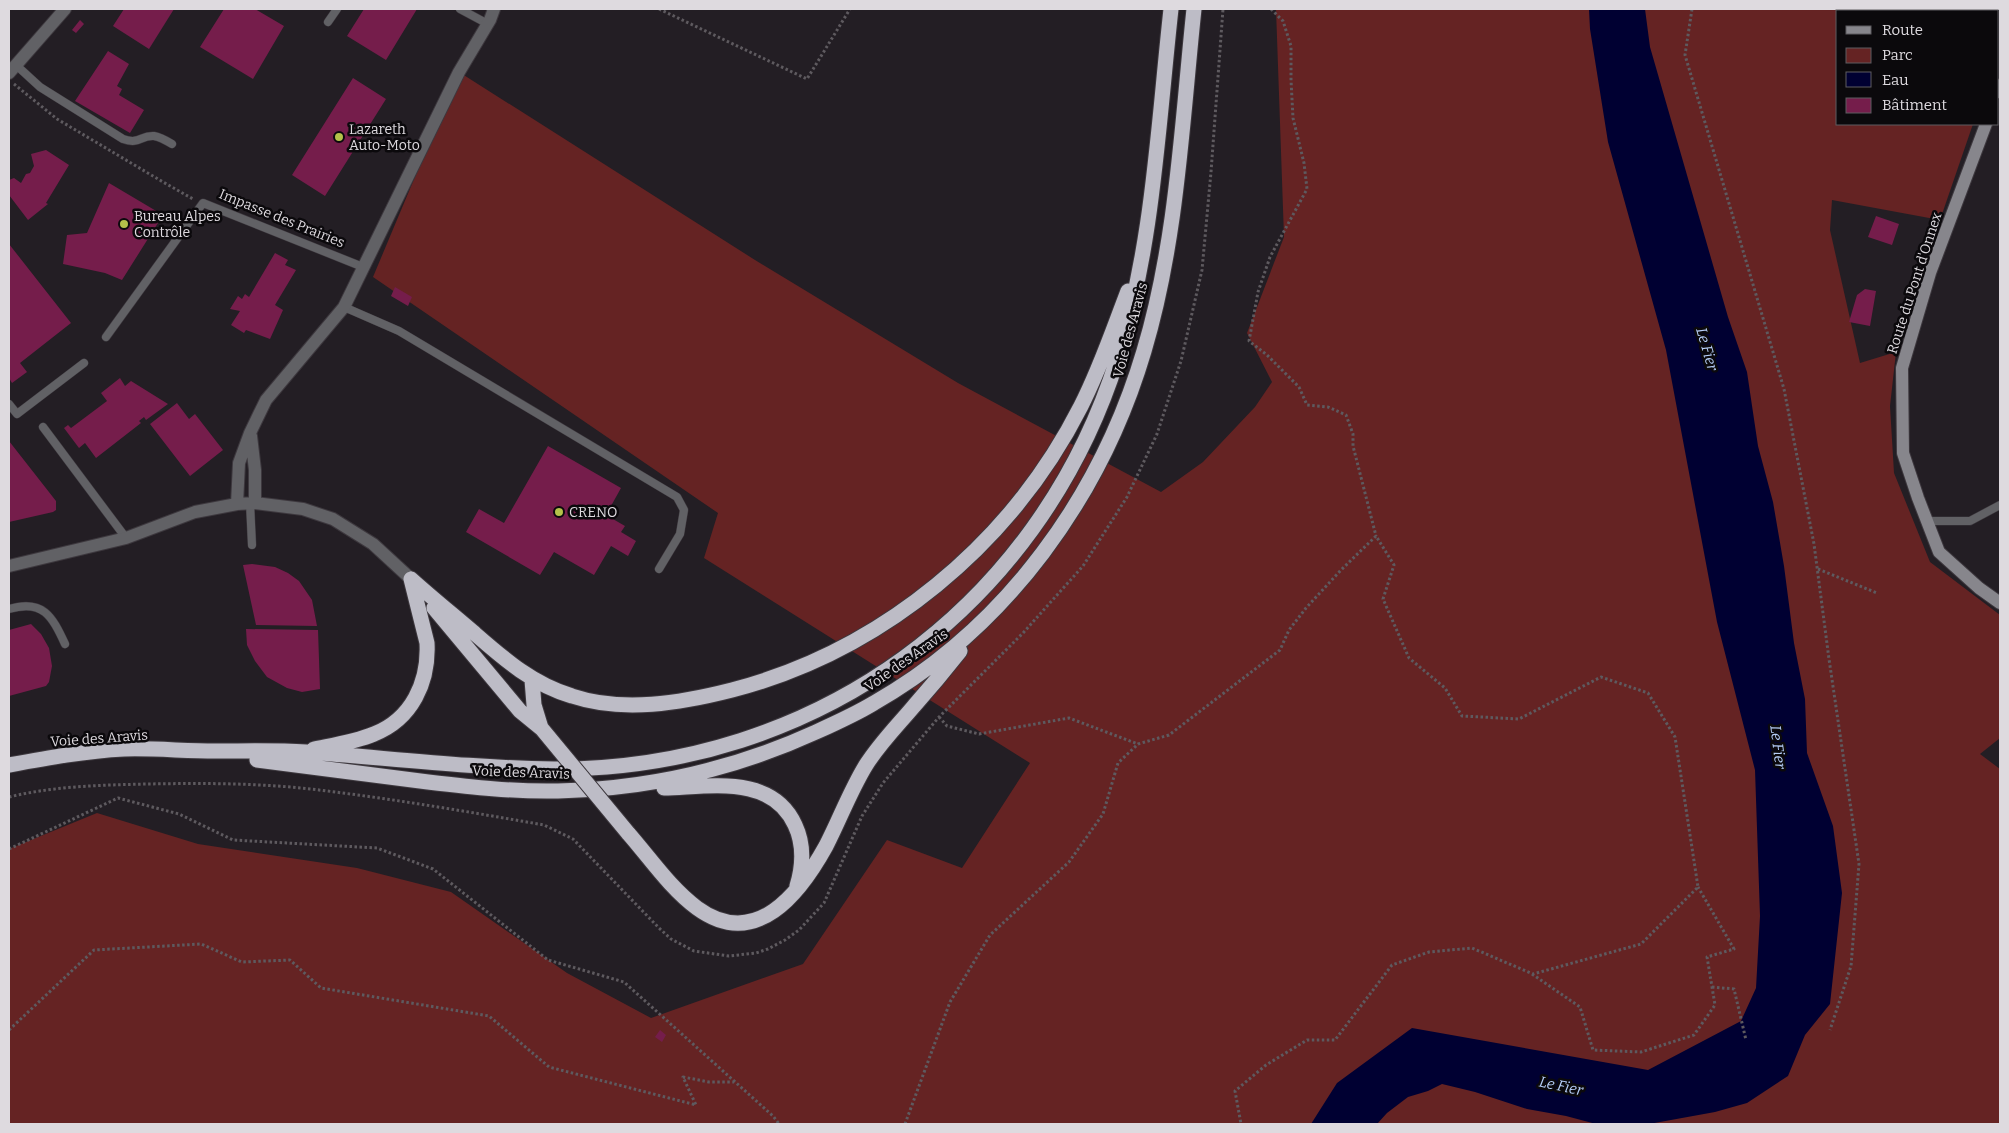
<svg xmlns="http://www.w3.org/2000/svg" width="2009" height="1133" font-family="Bitter,serif">
	<style>
		.green { fill: #652323 }
		.water { fill: #000032 }
		.building { fill: #751d4b }
		.lines { fill: none; stroke-linecap: round; stroke-linejoin: round }
		.lane-casing { stroke: #3d383e; stroke-width: 9 }
		.street-casing { stroke: #3d383e; stroke-width: 14 }
		.secondary-casing { stroke: #3d383e; stroke-width: 14 }
		.highway-casing { stroke: #3d383e; stroke-width: 17 }
		.path { stroke: #5e5a5f; stroke-width: 3; stroke-dasharray: 2.5 2.5; stroke-linecap: butt }
		.lane { stroke: #616165; stroke-width: 8 }
		.street { stroke: #616165; stroke-width: 12 }
		.secondary { stroke: #87868c; stroke-width: 12 }
		.highway { stroke: #bdbcc6; stroke-width: 15 }
		.highway-bridge-casing { stroke: #3d383e; stroke-width: 17; stroke-linecap: butt }
		.highway-bridge { stroke: #bdbcc6; stroke-width: 15 }
		.poi-dot { fill: #b4c24a; stroke: #0b090c; stroke-width: 2 }
		.labels { text-anchor: middle; stroke-width: 5; stroke-linejoin: round; paint-order: stroke }
		.poi-label { font-size: 14px; fill: #dedadf; stroke: #0b090c; text-anchor: start }
		.street-label { font-size: 14px; fill: #dedadf; stroke: #0b090c }
		.water-label { font-size: 15px; font-style: italic; fill: #b7cff9; stroke: #0b090c }
	</style>
	<rect width="100%" height="100%" fill="#231e24"/>
	<!-- green -->
	<path class="green" d="M1276,9h636l-2,2h-72v113h135l-33,96 -108,-20 -2,30 30,133 36,-11 -6,54 4,67 36,89 70,53v123l-20,16 20,15v355h-1991v-275l88,-36 101,31 159,24 94,24 116,81 84,45 152,-54 84,-124 75,28 68,-105 -326,-205 14,-45 -345,-236 86,-205 296,188 203,123 203,109 42,-30 52,-55 17,-25 -25,-49 37,-96z"/>
	<!-- water -->
	<path class="water" d="M1589,9h56l5,38 78,270 19,55 11,74 15,56 11,64 10,77 11,56 2,54 26,73 9,67 -12,111 -25,31 -17,41 -41,27 -32,9 -66,12h-53l-30,-8 -39,-7 -52,-17 -33,-8 -14,7 -20,6 -21,16 -10,11h-66l26,-41 75,-55 236,42 93,-49 15,-33 4,-72 -5,-146 -38,-148 -51,-272 -58,-208 -18,-113z"/>
	<!-- building -->
	<path class="building" d="M124,9h50l-25,40 -36,-23z
		M224,9h31l29,17 -31,53 -53,-32z
		M364,9h53l-31,51 -39,-24z
		M80,20l4,4 -8,9 -4,-3z
		M108,51l21,13 -12,22 5,3 -3,6 25,15 -14,23 -55,-32z
		M353,78l33,21 -61,97 -33,-21z
		M46,150l23,15 -23,38 2,1 -20,16 -19,-25v-15l5,-2 7,5 5,-9 4,-1 4,-7 -3,-12z
		M109,183l54,32 -41,65 -17,-7 -42,-9 4,-29 20,-2z
		M1876,216l23,8 -7,21 -24,-8z
		M9,244l62,79 -51,40 7,9 -15,11 -3,-5z
		M275,253l13,7 -3,5 11,5 -21,35 8,5 -13,29 -24,-9 -2,3 -13,-8 9,-14 -10,-2 8,-13 4,3 3,-5 4,3z
		M395,287l17,10 -4,9 -17,-10z
		M1865,289l11,2 -6,35 -21,-4 8,-27z
		M120,378l5,8 6,-5 37,23 -22,16 -2,-3 -5,4 2,2 -45,35 -11,-15 -6,5 -15,-20 4,-3 3,3 36,-27 -6,-8z
		M177,403l12,16 6,-5 28,36 -33,26 -40,-52z
		M9,441l47,60v9l-3,2 -44,10z
		M548,446l73,42 -15,27 19,11 -4,6 15,9 -8,15 -17,-10 -17,29 -40,-23 -14,23 -74,-43 13,-23 25,14z
		M252,564l23,3 13,6 11,8 13,19 5,26 -61,-1 -13,-60z
		M31,624l10,10 8,14 3,18 -3,16 -3,4 -37,10v-66z
		M246,629l72,1 2,59 -18,3 -15,-4 -20,-11 -12,-16 -8,-16z
		M660,1030l6,5 -4,7 -7,-5z"/>
	<g class="lines">
		<defs>
			<path id="lane" d="M460,9l28,15
				M328,22l9,-13
				M16,65l24,22 83,52c17,6 17,-4 31,-3 6,1 13,5 18,8
				M344,307l55,24 278,166 7,13 -4,24 -21,35
				M106,337l97,-134 160,64
				M9,404l8,10 67,-51
				M43,427l83,111
				M250,503l2,42
				M1927,521h43l30,-16
				M9,609c34,-10 43,7 56,35"/>
			<path id="street" d="M9,73l56,-64
				M251,436l4,34v33
				M237,504l2,-41 11,-30 16,-33 78,-93 115,-235 31,-52 4,-11
				M9,566l117,-28 69,-26 42,-8 18,-1 48,6 30,10 40,25 38,35"/>
			<path id="secondary" d="M1998,92l2,-7
				M1986,124l-56,149 -28,95 1,85 15,45 21,54 40,36 21,15"/>
			<path id="highway" d="M411,579c20,18 41,35 62,53 31,27 59,52 99,64 51,17 109,7 160,-6 150,-39 279,-146 349,-284 19,-37 32,-76 47,-115
				M434,608l86,103 22,18
				M532,680l2,25 7,23
				M314,749c20,-4 41,-7 60,-15 38,-15 55,-52 53,-91l-16,-64
				M257,760c57,7 114,15 171,22 43,5 86,10 130,9 89,-2 177,-22 258,-59 20,-9 40,-18 58,-29 133,-76 227,-207 270,-352 33,-110 38,-229 50,-342
				M9,765c38,-7 76,-14 115,-16 30,-1 60,2 91,2 30,0 61,-1 91,1 83,6 165,16 248,17 260,1 484,-160 563,-409 36,-112 41,-234 54,-351
				M664,788c46,-1 108,-14 131,37 9,19 8,41 2,61
				M628,833c22,25 42,55 69,75 59,43 103,-15 129,-62 14,-27 24,-55 40,-81 14,-22 32,-40 48,-59 16,-18 31,-36 46,-55"/>
		</defs>
		<!-- lane casing -->
		<use href="#lane" class="lane-casing"/>
		<!-- street casing -->
		<use href="#street" class="street-casing"/>
		<!-- secondary casing -->
		<use href="#secondary" class="secondary-casing"/>
		<!-- highway casing -->
		<use href="#highway" class="highway-casing"/>
		<!-- path -->
		<path class="path" d="M659,9l148,70 43,-70
			M1271,9l12,12 8,25v34l2,38 11,45 3,26 -37,68 -12,35 -9,49 18,14 32,32 8,18 21,2 18,8 7,19v12l23,90
			M1692,9l-7,46 99,334 30,155 15,115 30,205 -8,102 -21,64
			M14,84l43,35 106,63 30,17
			M1818,569l59,24
			M939,717l8,9 32,8 90,-16 69,26
			M9,797c46,-11 92,-12 139,-13 57,-1 115,-1 171,6 75,9 151,22 225,35l29,14 86,89 12,11 23,12 35,5 27,-3 12,-4 17,-9 14,-10 25,-27 38,-87 21,-33 56,-66 84,-84 60,-67 44,-69 30,-63 24,-73 21,-91 9,-98 12,-163
			M9,849l109,-51 61,16 54,26 144,8 56,21 115,91 76,22 149,134 6,8
			M1532,974l48,33 13,43 48,2 53,-17 21,-30 -8,-48 27,-8 -36,-62
			M1712,987l22,2 12,51
			M9,1030l85,-80 107,-6 41,18 48,-2 31,28 168,28 60,51 147,38 -13,-28 26,5h25
			M905,1124l45,-122 40,-67 79,-73 34,-48 15,-51 20,-19 31,-9 111,-85 9,-20 17,-22 35,-38 35,-34 18,29 -11,34 26,59 36,30 17,28 57,3 82,-42 47,16 27,44 23,150 -57,57 -108,30 -61,-26 -43,4 -37,13 -57,75h-28l-41,25 -31,26 6,33"/>
		<!-- lane -->
		<use href="#lane" class="lane"/>
		<!-- street -->
		<use href="#street" class="street"/>
		<!-- secondary -->
		<use href="#secondary" class="secondary"/>
		<!-- highway -->
		<use href="#highway" class="highway"/>
		<defs>
			<path id="highway-bridge" d="M542,729l86,104"/>
		</defs>
		<!-- highway-bridge casing -->
		<use href="#highway-bridge" class="highway-bridge-casing"/>
		<!-- highway-bridge -->
		<use href="#highway-bridge" class="highway-bridge"/>
	</g>
	<!-- markers -->
	<g class="poi-dot">
		<circle cx="339" cy="137" r="5"/>
		<circle cx="124" cy="224" r="5"/>
		<circle cx="559" cy="512" r="5"/>
	</g>
	<g class="labels">
		<!-- poi labels -->
		<g class="poi-label">
			<text x="349" y="134">Lazareth<tspan x="349" dy="16">Auto-Moto</tspan></text>
			<text x="134" y="221">Bureau Alpes<tspan x="134" dy="16">Contrôle</tspan></text>
			<text x="569" y="517">CRENO</text>
		</g>
		<!-- street labels -->
		<g class="street-label">
			<text transform="translate(282 218) rotate(22)" y="5">Impasse des Prairies</text>
			<text transform="translate(1914 283) rotate(-72)" y="5">Route du Pont d'Onnex</text>
			<text transform="translate(1130 330) rotate(-75)" y="5">Voie des Aravis</text>
			<text transform="translate(906 660) rotate(-35)" y="5">Voie des Aravis</text>
			<text transform="translate(99 738) rotate(-4)" y="5">Voie des Aravis</text>
			<text transform="translate(521 772) rotate(2)" y="5">Voie des Aravis</text>
		</g>
		<!-- water labels -->
		<g class="water-label">
			<text transform="translate(1707 349) rotate(74)" y="5">Le Fier</text>
			<text transform="translate(1778 747) rotate(83)" y="5">Le Fier</text>
			<text transform="translate(1561 1086) rotate(12)" y="5">Le Fier</text>
		</g>
	</g>
	<!-- border -->
	<rect width="2009" height="1133" fill="none" stroke="#dedadf" stroke-width="20"/>
	<!-- legend -->
	<rect x="1836" y="10" width="162" height="115" fill="#0b090c" stroke="#5f5d60"/>
	<rect x="1846" y="26" width="25" height="8" fill="#87868c" stroke="#5f5d60"/>
	<text x="1882" y="35" font-size="15" fill="#dedadf">Route</text>
	<rect x="1846" y="48" width="25" height="15" fill="#652323" stroke="#5f5d60"/>
	<text x="1882" y="60" font-size="15" fill="#dedadf">Parc</text>
	<rect x="1846" y="72" width="25" height="15" fill="#000032" stroke="#5f5d60"/>
	<text x="1882" y="85" font-size="15" fill="#dedadf">Eau</text>
	<rect x="1846" y="98" width="25" height="15" fill="#751d4b" stroke="#5f5d60"/>
	<text x="1882" y="110" font-size="15" fill="#dedadf">Bâtiment</text>
</svg>
